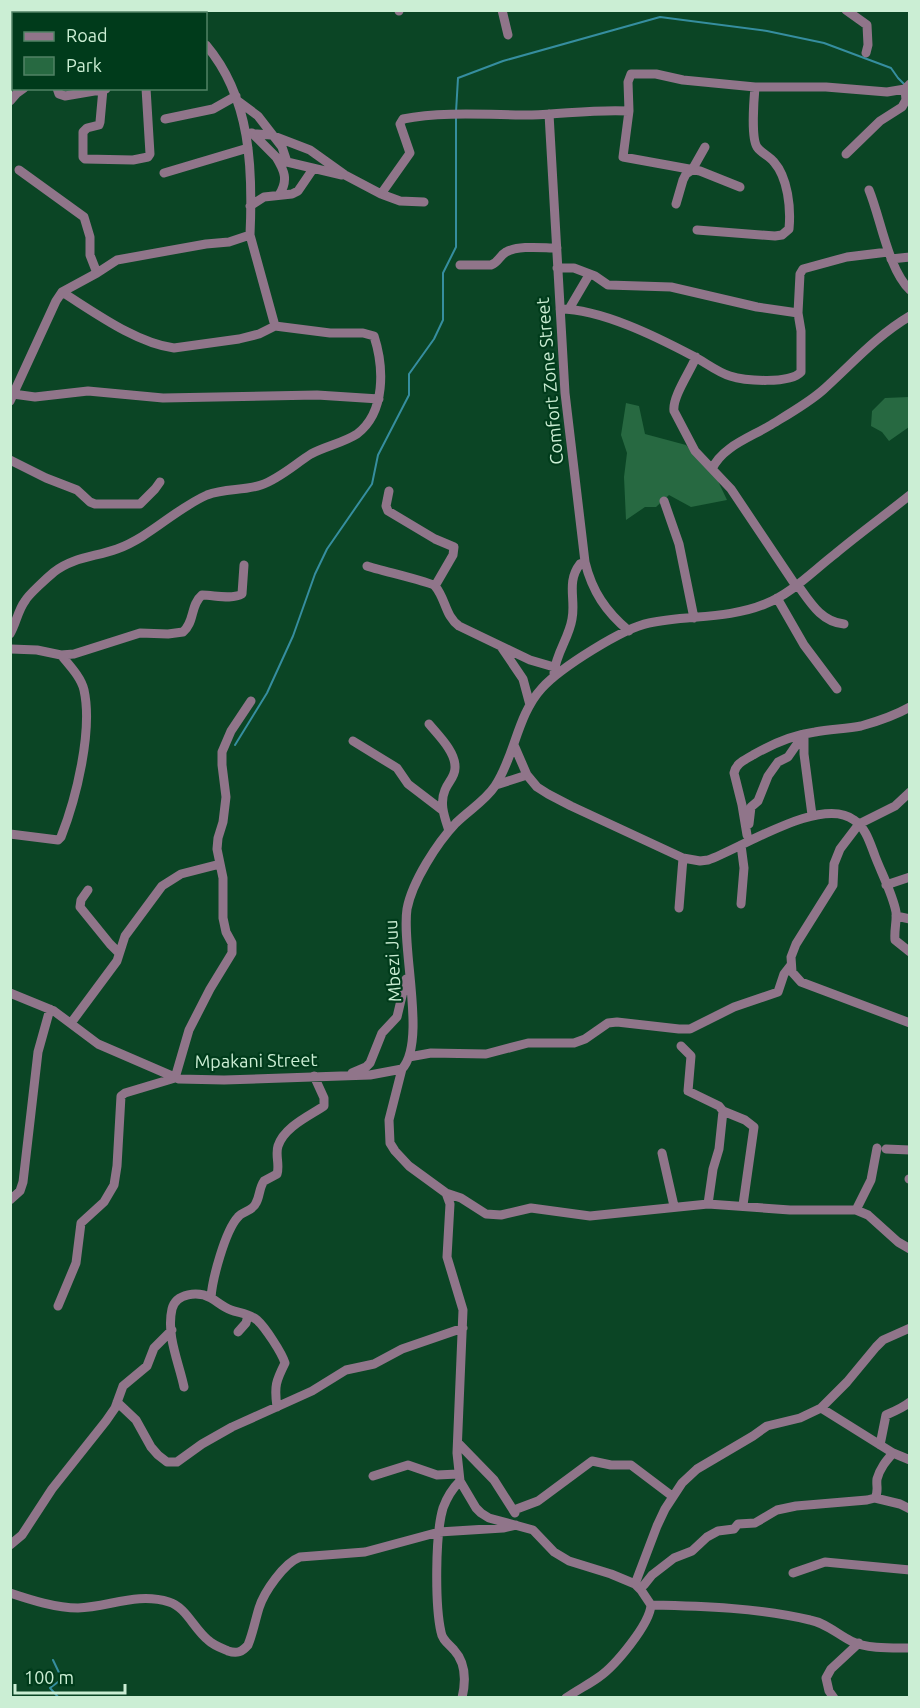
<svg xmlns="http://www.w3.org/2000/svg" width="920" height="1708" font-family="Ubuntu,sans-serif">
	<style>
		.green { fill: #276941 }
		.lines { fill: none; stroke-linecap: round; stroke-linejoin: round }
		.stream { stroke: #368e9f; stroke-width: 2 }
		.minor { stroke: #90758a; stroke-width: 9 }
		.labels { text-anchor: middle; stroke-width: 4.5; stroke-linejoin: round; paint-order: stroke }
		.street-label { font-size: 18px; fill: #cbeed4; stroke: #003b1b }
	</style>
	<rect width="100%" height="100%" fill="#0b4525"/>
	<!-- green -->
	<path class="green" d="M909,397v30l-20,14 -7,-9 -11,-6 1,-15 13,-13z
		M626,403l13,3 6,28 41,11 32,36 9,19 -36,7 -22,-12 -13,12h-11l-19,13 -2,-43 3,-24 -6,-18z"/>
	<g class="lines">
		<!-- stream -->
		<path class="stream" d="M456,112l2,-34 45,-17 157,-44 107,14 57,12 67,25 7,10 6,6
			M235,745l32,-52 26,-57 22,-62 12,-25 45,-65 6,-29 31,-60v-21l25,-35 9,-19v-47l13,-26v-129
			M53,1660l9,19 -12,9 9,10"/>
		<!-- minor -->
		<path class="minor" d="M178,10l2,4
			M399,10v1
			M502,10l6,25
			M846,10l21,15 1,20 -2,8
			M39,14l4,-4
			M61,14l2,-4
			M99,14l5,-4
			M10,31l4,-1
			M10,77l4,-3
			M57,88l2,6 6,2 41,-7
			M103,89l-3,33 -1,3 -12,3 -4,4v25l2,2 48,1 15,-3 2,-3 -4,-66
			M10,101l7,-8 7,-5
			M238,101l20,15 24,31 5,15
			M549,114l16,279 20,169c7,29 21,50 44,69
			M165,119l48,-10 23,-13
			M246,133l25,2 39,15 35,25 36,19 29,-41 -10,-29 3,-5c40,-8 88,-4 129,-4 33,-1 64,-6 97,-4
			M252,133l24,24 11,5 55,13
			M846,154l34,-33 22,-14 4,-7 -1,-11
			M276,157c8,13 13,23 3,38
			M19,170l65,47 6,20v18l7,18
			M164,173l84,-25
			M740,187l-40,-16 -77,-14 6,-46 -1,-29 3,-8h25l27,6 72,7h71l61,5 18,-3 5,-5
			M869,190c12,29 19,79 41,100
			M381,194l19,7 24,1
			M676,204l7,-24 3,-6 6,-4 13,-23
			M250,206l14,-9 28,-3 6,-3 15,-22
			M697,230l78,6 7,-1 7,-6c2,-21 -1,-51 -15,-67 -5,-6 -13,-9 -17,-15 -6,-9 -3,-49 -2,-60
			M891,259l19,-2
			M460,265h31c8,-3 8,-9 15,-13 14,-7 36,-4 51,-4
			M557,268h17l21,8 13,9 63,2 86,20 41,6
			M62,292c32,20 74,51 112,56l65,-9 20,-5 16,-8
			M560,309c41,0 97,28 133,47 12,6 24,16 37,20 15,5 60,8 71,-4v-41l-3,-18 2,-39 3,-5 44,-12 41,-5
			M569,309l20,-34
			M696,357c-6,15 -24,40 -22,54l21,40 36,38 65,97
			M13,394l22,3 53,-6 75,7 154,-3 62,4
			M10,401l46,-100 6,-9 35,-19 20,-13 89,-16 23,-2 21,-7c3,-66 1,-137 -44,-190
			M10,460l36,18 31,12 13,12 5,2h45l15,-15 5,-7
			M712,469c10,-22 37,-31 57,-43 18,-11 38,-22 54,-36 29,-26 53,-54 87,-74
			M389,491l-3,15 2,5 47,28 19,8 -1,8 -18,31
			M664,501l15,43 15,74
			M367,566c11,4 64,16 68,20 11,13 10,30 24,40l71,34 24,7
			M797,584c13,18 24,38 47,40
			M777,598l27,47 33,44
			M10,634c6,-10 8,-24 15,-33 3,-6 23,-24 29,-29 19,-15 41,-15 63,-23 33,-12 58,-40 90,-54 18,-7 36,-4 54,-10 18,-6 34,-21 50,-31 15,-8 32,-11 46,-20 29,-22 27,-67 17,-98l-11,-3h-33l-55,-7 -25,-91
			M502,648l21,31 7,26
			M11,649l26,1 24,5 13,-1 66,-21 28,1 15,-2c12,-10 7,-27 19,-37 12,0 30,5 40,-1l2,-29
			M554,673c2,-20 15,-35 18,-54 4,-19 -6,-37 8,-55l5,-2
			M429,724c9,11 27,28 26,44 0,9 -7,14 -10,22 -6,14 0,28 4,41
			M804,734v20l8,61
			M353,741l44,27 11,16 34,26
			M514,745l13,30 10,12 11,7 23,12 112,52 17,3 8,-1c34,-12 114,-65 146,-40 12,8 16,23 21,36 6,16 18,39 21,56 1,9 -2,18 -1,28l15,12
			M496,785l31,-10
			M910,792l-15,14 -36,18 -19,25 -6,15 -1,21 -37,59 -5,13 1,15 9,10 109,41
			M749,824l2,-17 7,-6 10,-25 10,-14 10,-5 16,-23
			M10,834l48,6 3,-3c15,-38 32,-106 23,-147 -3,-13 -15,-25 -23,-35
			M747,835l-5,-30 -8,-32c2,-10 11,-13 19,-18 19,-11 40,-20 62,-23 15,-3 31,-3 46,-6 18,-5 33,-10 49,-19
			M741,845l3,23 -3,36
			M886,885l24,-8
			M88,890l-7,10 -1,7 30,37 9,9
			M679,908l4,-50
			M896,916l14,3
			M10,993l44,18 44,33 81,35 45,1 146,-5 32,-6c25,-27 -1,-121 5,-160 5,-27 30,-66 49,-86 13,-13 29,-22 39,-37 20,-30 22,-71 47,-98 18,-20 81,-60 107,-65 38,-8 80,-4 116,-19 26,-10 48,-33 70,-50 24,-20 50,-39 75,-59
			M71,1023l46,-62 8,-25 37,-50 19,-12 39,-10
			M681,1046l10,10 -3,35 31,15 4,5 -4,38 -6,20 -5,35
			M409,1057l22,-4 55,1 42,-11h46l11,-4 23,-16 9,-1 62,7h11l44,-22 44,-15 6,-18 7,-9
			M402,1069l-13,51 1,23 5,8 14,15 37,27 15,5 25,16 15,1 30,-7 59,8 118,-12 82,6h66l12,5 30,27 12,7
			M352,1073l14,-6 4,-4 12,-30 15,-16 9,-38
			M175,1078l14,-48 21,-41 22,-36v-10l-6,-11 -3,-14v-40l-6,-29 1,-11 5,-16 3,-25 -4,-32v-13l9,-21 20,-30
			M723,1111l22,9 9,7 -11,78
			M886,1149l24,1
			M662,1153l12,53
			M909,1179h1
			M446,1193l4,11 -3,53 16,53 -6,143 3,28 16,27 5,5 8,5 44,12 21,22 15,9 42,13 24,10 6,6 10,15
			M10,1200l10,-9 3,-9 15,-130 12,-43
			M856,1210l15,-30 6,-32
			M211,1298c1,-18 14,-67 27,-81 5,-6 15,-6 18,-14 4,-7 3,-15 8,-22l13,-7c3,-9 -2,-19 1,-28 6,-19 31,-30 46,-40v-8l-10,-22
			M58,1306l18,-43 5,-40 23,-21 10,-17 3,-19 4,-70 4,-3 50,-15
			M238,1332l8,-9 2,-8
			M184,1387c-5,-24 -18,-52 -12,-78 4,-16 26,-18 39,-11 7,4 12,9 20,12 8,3 19,4 26,10 8,7 25,33 28,43 -9,18 -11,23 -8,44
			M117,1402l19,18 15,27 7,8 9,7h10l25,-18 30,-17 80,-36 34,-21 28,-6 28,-15 61,-21
			M821,1408l72,45 17,7
			M458,1443l36,37 21,33
			M880,1445l6,-30c7,-3 18,-8 24,-13
			M373,1476l35,-11 29,10 21,-1
			M460,1481c-8,8 -13,16 -17,27 -8,27 -8,97 -2,124 1,8 8,12 13,18 12,13 12,31 8,48
			M875,1498l25,6 10,5
			M514,1510l24,-9 54,-40 19,4h20l41,31
			M10,1545l12,-10 30,-46 54,-68 9,-13 8,-22 24,-20 7,-18 18,-18
			M793,1573l32,-11 85,8
			M635,1584l22,-58 8,-17 17,-26 15,-14 56,-33 14,-10 33,-8 21,-10 26,-26 29,-35 7,-7 27,-12
			M644,1585l8,-10 22,-17 18,-7 15,-14 11,-6 16,-2 4,-5 17,-1 22,-13 19,-4 71,-6 8,-2c4,-7 1,-12 2,-19 3,-11 9,-18 16,-26
			M10,1593c21,7 46,15 68,15 31,-1 59,-16 91,-6 17,5 25,27 39,38 5,5 13,8 20,11 9,3 14,1 20,-6 5,-12 7,-24 11,-37 5,-16 25,-45 41,-51l65,-5 74,-20 64,-4 13,-3
			M651,1605c53,1 108,3 159,15 16,3 27,14 41,21 16,8 40,7 59,7
			M566,1698c11,-8 22,-13 33,-21 16,-11 51,-53 52,-72
			M834,1698l-5,-7 -3,-13 5,-9 28,-26"/>
	</g>
	<g class="labels">
		<!-- street labels -->
		<g class="street-label">
			<text transform="translate(550 381) rotate(-95)" y="6">Comfort Zone Street</text>
			<text transform="translate(393 961) rotate(-93)" y="6">Mbezi Juu</text>
			<text transform="translate(256 1061) rotate(-1)" y="6">Mpakani Street</text>
		</g>
	</g>
	<!-- border -->
	<rect width="920" height="1708" fill="none" stroke="#cbeed4" stroke-width="24"/>
	<!-- legend -->
	<rect x="12" y="12" width="195" height="78" fill="#003b1b" stroke="#518365" stroke-width="1.5"/>
	<rect x="24" y="32" width="30" height="9" fill="#90758a" stroke="#518365" stroke-width="1.5"/>
	<text x="66" y="42" font-size="18" fill="#cbeed4">Road</text>
	<rect x="24" y="57" width="30" height="18" fill="#276941" stroke="#518365" stroke-width="1.5"/>
	<text x="66" y="72" font-size="18" fill="#cbeed4">Park</text>
	<!-- scale -->
	<path d="M15 1684v9h110v-9" fill="none" stroke="#cbeed4" stroke-width="3"/>
	<text x="24" y="1684" font-size="18" fill="#cbeed4" stroke="#003b1b" stroke-width="4.5" paint-order="stroke">100 m</text>
</svg>
